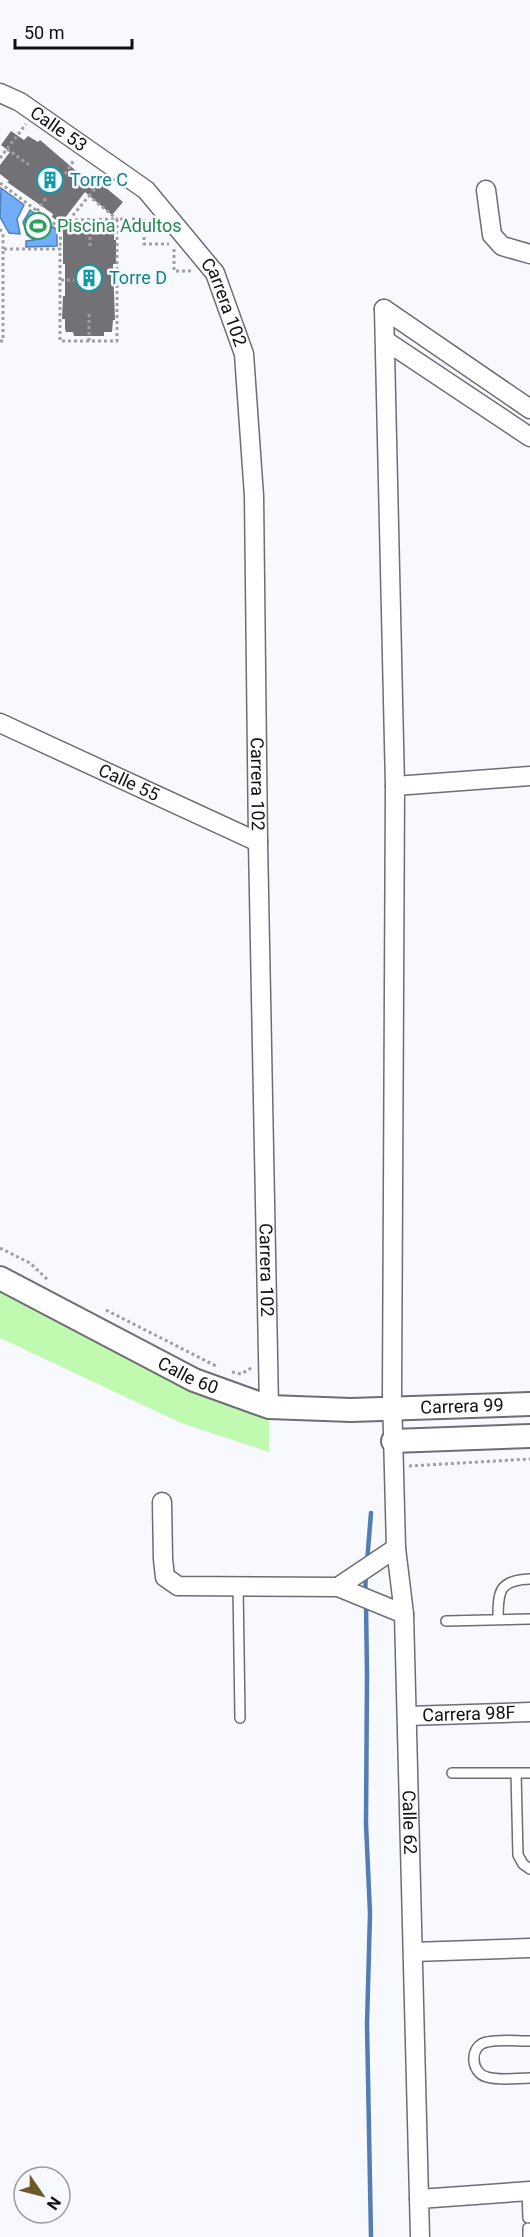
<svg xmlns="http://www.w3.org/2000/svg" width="530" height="2237" font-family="Roboto,sans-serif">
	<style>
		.green { fill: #c0fab1 }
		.water { fill: #70adfa; stroke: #537eb4; stroke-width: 1.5 }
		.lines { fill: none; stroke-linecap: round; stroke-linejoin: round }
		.stream { stroke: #537eb4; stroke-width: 4.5 }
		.building { fill: #717176 }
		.service-casing { stroke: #6d6e72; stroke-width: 12 }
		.minor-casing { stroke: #6d6e72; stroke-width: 21 }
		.tertiary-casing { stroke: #6d6e72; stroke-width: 26 }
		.path { stroke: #9fa0a3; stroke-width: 3; stroke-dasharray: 3 3; stroke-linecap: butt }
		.service { stroke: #fff; stroke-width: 9 }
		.minor { stroke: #fff; stroke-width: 18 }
		.tertiary { stroke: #fff; stroke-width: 22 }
		.labels { text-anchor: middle; stroke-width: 5; stroke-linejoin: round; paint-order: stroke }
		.street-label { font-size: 18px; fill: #0f1011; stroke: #f8f9fe }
		.culture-label { font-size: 18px; fill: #0d838f; stroke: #f8f9fe; text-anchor: start }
		.leisure-label { font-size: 18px; fill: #27864d; stroke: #f8f9fe; text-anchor: start }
	</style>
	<rect width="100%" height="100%" fill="#f8f9fe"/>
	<!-- green -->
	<path class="green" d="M0,1278l269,129v45l-88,-29 -181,-85z"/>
	<!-- water -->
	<path class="water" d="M1,188l23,17 -7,14 3,15 -11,-1 -9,-16z
		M30,210l27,20v16l-31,1v-6l8,-1 -7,-5 -4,-13z"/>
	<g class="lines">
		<!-- stream -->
		<path class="stream" d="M367,1562l4,-49
			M365,1595l1,-22
			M366,1603l1,71 -1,150 4,89 -3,111 4,213"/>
	</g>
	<!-- building -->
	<path class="building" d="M11,131l13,9 4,-4 10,6 2,-2 42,36 2,-2 15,11 1,-2 23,19 -11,13 -27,-23 -24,31 -9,-6 1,-3 -46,-32 2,-1 -9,-7v-9l10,-13 -9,-7z
		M63,223h41l-6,7h16v10h2v24h-3l2,56h-2l-1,12h-8v4h-30l-1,-4h-7l-1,-3v-10h-3l1,-23h2v-32h-2z"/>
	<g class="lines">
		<defs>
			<path id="service" d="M238,1586l2,132
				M498,1619c0,-28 1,-39 32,-40
				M446,1621l84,-2
				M452,1773h64
				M530,1773h-14l2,82 5,9 7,5
				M530,2041c-14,0 -30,-2 -43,1 -18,3 -17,31 0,35 13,4 30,1 43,1
				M527,2191l1,27
				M528,2228v9"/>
			<g id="minor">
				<path id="s1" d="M0,93l20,9 126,88 69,83 29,81 10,142 4,346 11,565"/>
				<path d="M486,190l6,45 10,11 28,8"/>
				<path id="s2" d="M384,309l11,477 -3,609 4,153 8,66 16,623"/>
				<path d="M384,309l146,100"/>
				<path d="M386,341l144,96"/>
				<path id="s3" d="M0,723l258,119"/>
				<path d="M395,786l135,-10"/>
				<path d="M162,1502l1,57 2,18 13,9 160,1 66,27"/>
				<path d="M338,1587l58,-39"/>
				<path id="s4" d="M407,1716l123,-4"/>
				<path d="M413,1952l117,-4"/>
				<path d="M419,2199l111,-8"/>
			</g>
			<g id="tertiary">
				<path id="s5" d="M0,1278l194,102 75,27 82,3 179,-6"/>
				<path d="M393,1441l137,-5"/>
			</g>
		</defs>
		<!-- service casing -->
		<use href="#service" class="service-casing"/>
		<!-- minor casing -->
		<use href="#minor" class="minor-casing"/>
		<!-- tertiary casing -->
		<use href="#tertiary" class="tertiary-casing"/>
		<!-- path -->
		<path class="path" d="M7,149l22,16
			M0,158l26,-34
			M65,174l9,-14
			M0,183l61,46 -1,20
			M89,196l14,-17
			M37,211l9,-13
			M69,220l20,-24 28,23
			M0,229l3,5v15
			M61,229l8,-9 46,-1
			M90,246v-26
			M174,249v22h19
			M61,280h13
			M0,341h3v-92h57v92h57v-122h27v25h25
			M89,341v-28
			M0,1248l30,15 19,18
			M106,1310l112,57
			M232,1372l9,2 12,-7
			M409,1466l121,-7"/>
		<!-- service -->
		<use href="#service" class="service"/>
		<!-- minor -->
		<use href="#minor" class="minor"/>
		<!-- tertiary -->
		<use href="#tertiary" class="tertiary"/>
	</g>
	<!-- icons -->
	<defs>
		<symbol id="building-ring" viewBox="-11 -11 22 22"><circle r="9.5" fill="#f8f9fe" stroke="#0f9aa8" stroke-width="1.5"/><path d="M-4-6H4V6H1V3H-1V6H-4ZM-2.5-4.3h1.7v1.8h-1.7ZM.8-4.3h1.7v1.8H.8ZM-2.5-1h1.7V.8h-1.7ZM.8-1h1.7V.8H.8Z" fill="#0f9aa8"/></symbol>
		<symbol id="stadium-ring" viewBox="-11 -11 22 22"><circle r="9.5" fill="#f8f9fe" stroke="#2e9e5b" stroke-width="1.5"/><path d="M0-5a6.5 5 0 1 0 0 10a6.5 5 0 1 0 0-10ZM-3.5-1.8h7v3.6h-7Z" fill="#2e9e5b"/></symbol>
	</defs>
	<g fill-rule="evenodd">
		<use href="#building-ring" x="35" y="165" width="30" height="30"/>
		<use href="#stadium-ring" x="23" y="211" width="30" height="30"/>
		<use href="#building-ring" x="74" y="263" width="30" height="30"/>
	</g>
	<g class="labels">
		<!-- street labels -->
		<g class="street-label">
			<text dy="6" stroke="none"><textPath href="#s1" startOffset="69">Calle 53</textPath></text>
			<text dy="6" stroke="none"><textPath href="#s1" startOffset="314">Carrera 102</textPath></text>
			<text dy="6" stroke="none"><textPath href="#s3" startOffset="142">Calle 55</textPath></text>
			<text dy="6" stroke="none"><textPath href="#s1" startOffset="800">Carrera 102</textPath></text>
			<text dy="6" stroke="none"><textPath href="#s1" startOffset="1286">Carrera 102</textPath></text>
			<text dy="6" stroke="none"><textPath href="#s5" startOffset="212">Calle 60</textPath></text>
			<text dy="6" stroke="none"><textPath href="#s5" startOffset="492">Carrera 99</textPath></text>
			<text dy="6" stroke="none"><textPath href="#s4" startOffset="62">Carrera 98F</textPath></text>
			<text dy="6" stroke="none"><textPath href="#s2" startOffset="1514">Calle 62</textPath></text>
		</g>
		<!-- culture labels -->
		<g class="culture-label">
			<text x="70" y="186">Torre C</text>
			<text x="109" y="284">Torre D</text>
		</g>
		<!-- leisure labels -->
		<g class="leisure-label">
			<text x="57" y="232">Piscina Adultos</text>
		</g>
	</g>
	<!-- north arrow -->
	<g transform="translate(42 2195) rotate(125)"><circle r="28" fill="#f8f9fe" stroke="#9b9c9f" stroke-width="1.5"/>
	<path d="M0-4.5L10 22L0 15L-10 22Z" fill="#6c5b29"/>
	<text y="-9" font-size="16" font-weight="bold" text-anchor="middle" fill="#0f1011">N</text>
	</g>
	<!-- scale -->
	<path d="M15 39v9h117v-9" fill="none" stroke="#0f1011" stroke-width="3"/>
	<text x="24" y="39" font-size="18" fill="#0f1011" stroke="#f8f9fe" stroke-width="4.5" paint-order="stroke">50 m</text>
</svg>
